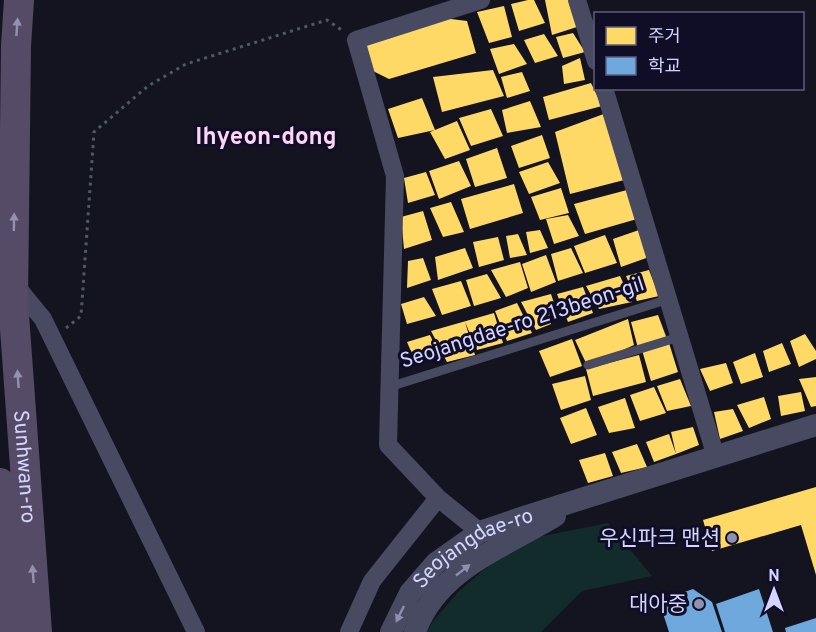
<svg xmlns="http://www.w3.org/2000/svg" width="816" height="632" font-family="Overpass,'Noto Sans KR',sans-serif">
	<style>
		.green { fill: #112c2a }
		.homes { fill: #ffd966 }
		.schools { fill: #6fa8dc }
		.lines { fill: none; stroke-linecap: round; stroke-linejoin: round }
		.path { stroke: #485b66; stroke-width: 3; stroke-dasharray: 3 4.5; stroke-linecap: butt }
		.service { stroke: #484a61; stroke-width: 9 }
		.minor { stroke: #484a61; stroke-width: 18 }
		.tertiary { stroke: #484a61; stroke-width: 22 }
		.trunk { stroke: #564b66; stroke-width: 30 }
		.trunk-bridge { stroke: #564b66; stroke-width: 30 }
		.oneway { fill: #9490b2 }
		.oneway2 { fill: #8e8fb0 }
		.poi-dot { fill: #9091b1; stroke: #0f0e26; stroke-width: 2 }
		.labels { text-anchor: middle; stroke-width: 6; stroke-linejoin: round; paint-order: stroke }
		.street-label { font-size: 21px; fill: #d3d4ff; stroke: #0f0e26 }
		.poi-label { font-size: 21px; fill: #d3d4ff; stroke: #0f0e26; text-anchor: end }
		.quarter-label { font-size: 24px; font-weight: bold; fill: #ffd5f5; stroke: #0f0e26 }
	</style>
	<rect width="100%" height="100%" fill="#141420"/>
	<!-- green -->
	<path class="green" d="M608,523l44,53 -70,15 -41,41h-114l6,-11 26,-30 59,-50z"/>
	<!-- homes -->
	<path class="homes" d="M528,0h6l11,23 -26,8 -8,-27z
		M545,0h24l11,26 -28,9z
		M504,6l8,31 -23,6 -12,-31z
		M443,18l24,3 9,32 -87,26 -18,-9 -9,-29z
		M573,33l12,19 -22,6 -7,-21z
		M544,34l14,22 -23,7 -11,-23z
		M514,44l13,20 -28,10 -9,-25z
		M580,58l5,22 -21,4 -2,-18z
		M493,70l11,26 -62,16 -9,-35z
		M522,72l8,19 -23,7 -6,-21z
		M591,83l11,23 -53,14 -6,-23z
		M422,98l13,32 -37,8 -10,-29z
		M530,101l11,26 -34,6 -5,-23z
		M491,109l12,27 -32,10 -12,-28z
		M609,112l19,67 -58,15 -15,-62z
		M457,121l13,29 -25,9 -15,-27z
		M542,135l8,23 -31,10 -8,-22z
		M497,148l10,30 -32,9 -9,-28z
		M459,161l12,25 -32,13 -10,-28z
		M548,162l12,21 -31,11 -10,-22z
		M426,172l9,23 -27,8 -4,-25z
		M514,184l9,29 -53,16 -9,-30z
		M561,188l8,25 -29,7 -9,-23z
		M627,190l10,29 -52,15 -11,-30z
		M451,202l13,30 -21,5 -13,-29z
		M423,211l9,29 -28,9 -3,-32z
		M568,215l11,21 -25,8 -8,-25z
		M540,230l8,18 -18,5 -4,-21z
		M639,230l10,27 -28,10 -8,-28z
		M518,234l9,21 -17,3 -4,-22z
		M605,235l12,28 -32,10 -11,-27z
		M498,237l6,23 -25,7 -6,-25z
		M465,248l8,20 -35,12 -3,-23z
		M571,248l12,25 -25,8 -7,-27z
		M546,255l10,27 -25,10 -9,-28z
		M423,258l8,22 -24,8 1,-27z
		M520,262l8,26 -22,9 -15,-27z
		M649,270l10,26 -22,5 -11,-25z
		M487,274l14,24 -27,8 -8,-26z
		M620,276l12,26 -33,7 -13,-23z
		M461,281l10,25 -29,9 -10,-26z
		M583,287l10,26 -25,9 -11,-28z
		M551,294l6,18 -8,1 2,11 -15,6 -15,-28z
		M424,297l12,19 -29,8 -6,-20z
		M517,303l15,30 -25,8 -12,-30z
		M494,313l9,30 -26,7 -12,-28 10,33 -28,7 -16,-31z
		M658,315l9,24 -29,9 -7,-26z
		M628,319l6,26 -22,10 -26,8 -11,-23z
		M805,334l11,17v8l-17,8 -9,-26z
		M430,335l6,13 -23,8 -6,-14z
		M572,339l10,27 -32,11 -11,-26z
		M669,343l9,29 -27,9 -9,-31z
		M782,343l9,21 -22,8 -6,-21z
		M755,353l8,24 -22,7 -8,-22z
		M639,355l7,27 -53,14 -7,-27z
		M726,363l7,20 -23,8 -10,-22z
		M585,376l6,24 -30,10 -9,-26z
		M816,377v29l-5,1 -12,-28z
		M680,379l11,27 -24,5 -10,-25z
		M654,387l12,26 -26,8 -10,-26z
		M801,392l4,19 -24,5 -3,-20z
		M764,397l7,22 -22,9 -12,-23z
		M625,398l10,30 -26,5 -11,-26z
		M586,408l11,27 -26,9 -11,-26z
		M733,409l10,22 -23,8 -6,-27z
		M693,427l6,18 -23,9 -5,-22z
		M669,434l7,20 -22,8 -8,-20z
		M637,444l10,23 -26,6 -9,-21z
		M605,453l8,23 -25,7 -9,-23z
		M816,487v88l-15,-50 -89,26 -9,-31z"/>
	<!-- schools -->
	<path class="schools" d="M693,589l19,13 10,30h-53l-10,-31z
		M759,589l14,43h-48l-9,-28z
		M816,618v14h-30l-1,-4z"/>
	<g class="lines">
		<!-- path -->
		<path class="path" d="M66,328l15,-12 13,-184 54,-46 38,-22 141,-44 16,11"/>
		<!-- service -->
		<path class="service" d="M588,365l91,-28
			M389,387l280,-88"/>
		<!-- minor -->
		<path class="minor" d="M577,0l19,61
			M604,88l112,369
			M12,281l31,38 153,313
			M480,532l-42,-34 -50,-53 7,-269 -39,-136 125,-40
			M349,632l23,-51 66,-83"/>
		<!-- tertiary -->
		<g class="tertiary">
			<path id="s1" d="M391,632l19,-39 26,-30 44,-31 44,-15 292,-92"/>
			<path d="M415,632c22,-63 88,-84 140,-116"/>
		</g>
		<!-- trunk -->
		<g class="trunk">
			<path id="s2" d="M13,301l24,331"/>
			<path d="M0,483l11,149"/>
		</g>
		<!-- trunk-bridge -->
		<path class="trunk-bridge" d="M13,301l3,-255 3,-46"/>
	</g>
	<!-- one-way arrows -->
	<defs><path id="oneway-solid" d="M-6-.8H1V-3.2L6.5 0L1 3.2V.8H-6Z" transform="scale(1.5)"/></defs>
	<g class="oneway">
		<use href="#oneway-solid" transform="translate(17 27) rotate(-86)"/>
		<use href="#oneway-solid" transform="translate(14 222) rotate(-89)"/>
		<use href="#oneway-solid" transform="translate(18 379) rotate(-94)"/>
		<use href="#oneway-solid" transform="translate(33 574) rotate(-94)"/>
	</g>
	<g class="oneway2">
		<use href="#oneway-solid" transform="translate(463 570) rotate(-38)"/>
		<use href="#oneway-solid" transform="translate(400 614) rotate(116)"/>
	</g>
	<!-- markers -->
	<g class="poi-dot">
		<circle cx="732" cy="538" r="6"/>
		<circle cx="699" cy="604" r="6"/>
	</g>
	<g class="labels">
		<!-- street labels -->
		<g class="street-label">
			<text transform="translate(522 322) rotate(-18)" y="7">Seojangdae-ro 213beon-gil</text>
			<text dy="7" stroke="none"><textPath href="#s2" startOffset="166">Sunhwan-ro</textPath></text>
			<text dy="7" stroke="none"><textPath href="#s1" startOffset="123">Seojangdae-ro</textPath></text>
		</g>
		<!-- poi labels -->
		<g class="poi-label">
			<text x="720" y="545">우신파크 맨션</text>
			<text x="687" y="611">대아중</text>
		</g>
		<!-- quarter labels -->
		<g class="quarter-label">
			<text x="266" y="144">Ihyeon-dong</text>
		</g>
	</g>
	<!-- legend -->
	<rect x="594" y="12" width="210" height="78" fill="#0f0e26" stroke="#5d5d7d" stroke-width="1.5"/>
	<rect x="606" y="27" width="30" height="18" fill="#ffd966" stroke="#5d5d7d" stroke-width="1.5"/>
	<text x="648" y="42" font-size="18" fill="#d3d4ff">주거</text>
	<rect x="606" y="57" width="30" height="18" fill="#6fa8dc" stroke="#5d5d7d" stroke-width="1.5"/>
	<text x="648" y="72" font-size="18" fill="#d3d4ff">학교</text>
	<!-- north arrow -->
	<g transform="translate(774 590)" stroke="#0f0e26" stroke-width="4.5" paint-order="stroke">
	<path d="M0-4.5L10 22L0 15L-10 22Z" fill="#d3d4ff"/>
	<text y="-9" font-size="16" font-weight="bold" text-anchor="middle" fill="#d3d4ff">N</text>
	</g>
</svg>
